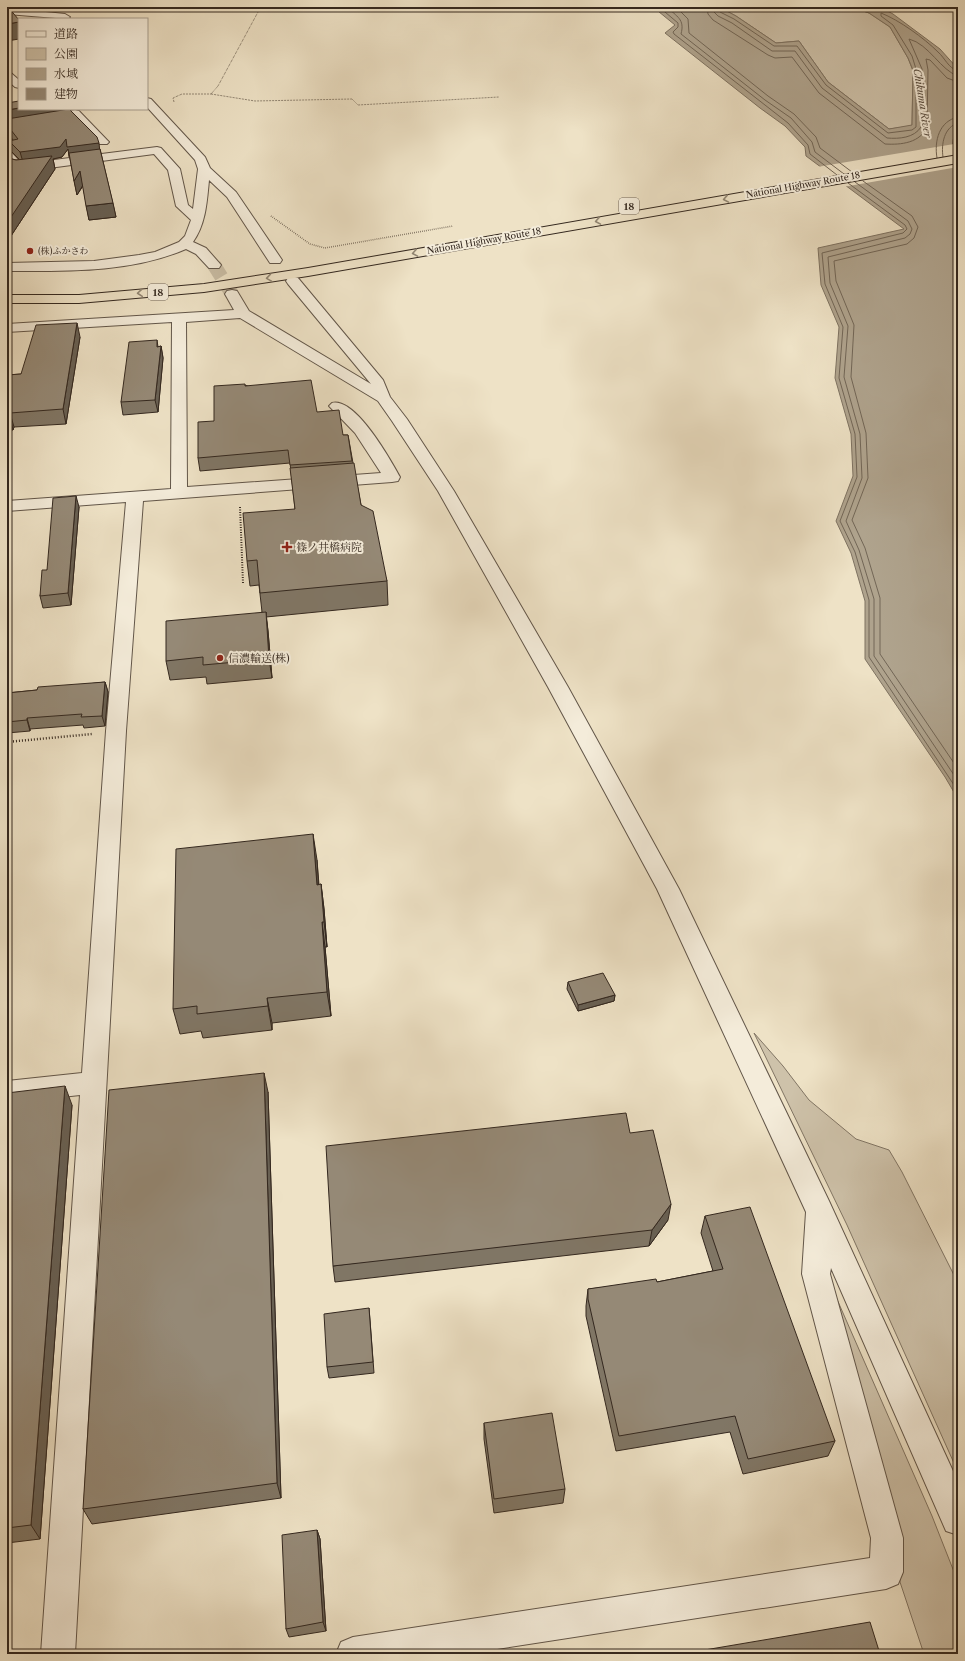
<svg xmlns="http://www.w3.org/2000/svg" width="965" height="1661" font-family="'Libre Caslon Text','Noto Serif JP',serif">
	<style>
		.green { fill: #cec2aa; stroke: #817564 }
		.water { fill: #afa38d; stroke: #7e7261 }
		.pier { fill: #eee2c6 }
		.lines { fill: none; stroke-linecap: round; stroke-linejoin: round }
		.shore { stroke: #726656; stroke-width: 1 }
		.minor-tunnel { stroke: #c9bda5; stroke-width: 14; stroke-dasharray: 14 7; stroke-linecap: butt }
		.minor-casing { stroke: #625649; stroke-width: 2 }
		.highway-casing { stroke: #34281f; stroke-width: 2 }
		.path-far3 { stroke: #34281f; stroke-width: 1; stroke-dasharray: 0.5 1; stroke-linecap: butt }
		.path-far2 { stroke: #34281f; stroke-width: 1.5; stroke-dasharray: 0.5 1.5; stroke-linecap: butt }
		.path-far1 { stroke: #34281f; stroke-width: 2; stroke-dasharray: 1 1.5; stroke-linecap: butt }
		.path { stroke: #34281f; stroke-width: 2.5; stroke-dasharray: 1 2; stroke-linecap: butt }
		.minor { fill: #f4ecda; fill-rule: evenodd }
		.highway { fill: #eee2c6; fill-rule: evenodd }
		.wall { fill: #807665; stroke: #34281f }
		.shaded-wall { fill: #686053; stroke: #34281f }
		.building { fill: #958976; stroke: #34281f }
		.oneway { stroke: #918572 }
		.poi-dot { fill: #8f2418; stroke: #f4ecda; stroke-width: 1.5 }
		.labels { text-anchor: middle; stroke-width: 4; stroke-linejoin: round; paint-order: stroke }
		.far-street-label { font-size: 9px; fill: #34281f; stroke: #f4ecda }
		.far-poi-label { font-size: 9px; fill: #34281f; stroke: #f4ecda; text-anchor: start }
		.far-water-label { font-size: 10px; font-style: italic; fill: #594d40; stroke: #f4ecda }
		.shield { fill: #f4ecda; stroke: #6e6357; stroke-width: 1 }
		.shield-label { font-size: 10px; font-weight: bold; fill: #34281f }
		.poi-label { font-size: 11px; fill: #34281f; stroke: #f4ecda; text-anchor: start }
	</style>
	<rect width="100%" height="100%" fill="#eee2c6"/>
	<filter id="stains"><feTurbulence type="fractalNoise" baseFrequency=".005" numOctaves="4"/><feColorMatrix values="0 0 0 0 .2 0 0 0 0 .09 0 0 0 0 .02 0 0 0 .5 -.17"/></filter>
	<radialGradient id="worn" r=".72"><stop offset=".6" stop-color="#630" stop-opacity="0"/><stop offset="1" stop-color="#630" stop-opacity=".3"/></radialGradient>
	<!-- green -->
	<path class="green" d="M719,7h133l17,6 21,14 18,31 5,13 -1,55 -23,3 -61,-47 -29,-41 -23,2 -40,-27z
		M754,1033l29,33 26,34 47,39 33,11 13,22 56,111v189l-111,-247z
		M836,1297l96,219 26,66v72h-34l-24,-72 -2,-58z"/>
	<!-- water -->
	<path class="water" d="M653,7h66l17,9 40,27 23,-2 29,41 61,47 23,-4 1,-55 -5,-12 -18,-31 -21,-14 -17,-6h28l13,7 47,35 18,20v58l-5,13 -2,13 7,2v644l-13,-22 -80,-118v-58l-14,-48 -15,-32 17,-45 -2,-42 -16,-56 4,-51 -18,-42 -3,-37 86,-19 -98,-73 -1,-9 -20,-21 -25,-18 -95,-75 10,-8z"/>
	<!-- pier -->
	<path class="pier" d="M954,144l-1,8 5,1v14l-115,20 -26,-20z"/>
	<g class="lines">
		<!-- shore -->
		<path class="shore" d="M659,7l19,16v4l-5,5 1,2 114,89 20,22 2,9 27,21
			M667,7c10,10 18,12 14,27l84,66 26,18 21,24 3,10 29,22
			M676,7l12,12 1,14 79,63 26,18 22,23 4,11 32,24
			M707,7l1,7 5,6 55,35 7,3 17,-1 27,36 66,51c16,1 36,-1 42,-18l1,-56 -2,-11 4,1 17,18 11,4
			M713,7l1,5 4,4 14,7 40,28h23l27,37 65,50c12,1 27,0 34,-11l1,-58 -13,-30c20,5 32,32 49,37
			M718,7l2,5 14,7 40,27h23l29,39 62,48 24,-3 4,-3v-58l-4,-13 -19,-31 -12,-9v-3c18,7 43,25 57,39 7,6 10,16 20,19
			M943,157c-2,-13 1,-30 15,-34
			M937,158c-3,-17 2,-37 21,-41
			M863,181l49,35 6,11 -4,11 -7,6 -73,17 2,20 18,44 -3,52 15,56 2,45 -16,42 13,28 15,50v56l78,115
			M855,182l53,39 4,8 -2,5 -5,4 -77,19 2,26 18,43 -4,51 16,57 2,44 -16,43 13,29 15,49v57l84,125
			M848,183l57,42 2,4 -4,4 -81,20 3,31 18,43 -4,51 16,56 2,43 -17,44 15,31 14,48v57l89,134"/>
		<!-- minor-tunnel -->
		<path class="minor-tunnel" d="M214,265l18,29"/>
		<defs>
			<path id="minor" d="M7,8l58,6 5,3 -2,2 -61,-5z
				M7,72l4,1 8,7v8l-4,-1 -8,-7z
				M147,98l4,1 54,58 5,11 26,24 46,68 -2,3h-10l-43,-66 -18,-17c-2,21 -3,44 -16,62l13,6 15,17 -2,3h-10l-13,-14 -10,-5c-55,24 -120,22 -179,22v-8l87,-2 45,-6 16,-3 24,-10 6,-6 6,-16 -15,-14 -8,-36 -14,-16 -135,18 -4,-1 -8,-10v-10l4,1 11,12 135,-17 4,1 19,21 8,36 5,4 5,-40 -3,-9 -48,-53z
				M75,110l4,1 28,29 2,2 -2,2h-8l-27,-27 -65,11v-6z
				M293,277l5,1 85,102 7,17 17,22 47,72 114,196 111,202 150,312 129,281v53l-12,-4 -115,-263 -1,6 73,264v34l-5,12 -12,5 -421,65h-129l5,-12 12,-5 517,-79 1,-20 -69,-264 4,-62 -149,-323 -109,-202 -110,-196 -46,-70 -14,-20 -138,-83 -54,4 1,165 194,-14 -26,-40 -26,-27 3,-3c23,-6 58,56 68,74l-2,4 -6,1 -249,19 -17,230 -51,923h-34l39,-559 -73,8v-22l75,-8 24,-342 20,-229 -119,9v-10l164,-12 1,-167 -165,10v-8l227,-14 -9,-16 2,-3 5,-1 5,1 12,20 122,73 -83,-100 -2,-3 2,-3z"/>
			<path id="highway" d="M958,155v8l-650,113 -104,16 -125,11h-72v-8h72l125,-11 104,-16z"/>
		</defs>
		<!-- minor casing -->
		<use href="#minor" class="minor-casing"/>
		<!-- highway casing -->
		<use href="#highway" class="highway-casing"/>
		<!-- path-far3 -->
		<path class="path-far3" d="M211,94l44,7 97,-2 6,6 141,-8
			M174,102l-1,-4 9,-4h29l7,-8 40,-74 6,-5"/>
		<!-- path-far2 -->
		<path class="path-far2" d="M271,216l39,28 15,4 128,-22"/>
		<!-- path-far1 -->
		<path class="path-far1" d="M240,507l3,76"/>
		<!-- path -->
		<path class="path" d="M7,742l85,-8"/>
		<!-- minor -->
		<use href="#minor" class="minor"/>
		<!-- highway -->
		<use href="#highway" class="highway"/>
	</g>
	<!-- wall -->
	<path class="wall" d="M7,103l12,6h44v1l37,39 16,68 -27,3 -6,-34 -6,9 -9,-46 -6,8 -9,2 2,10 -48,73v-88l5,5 4,1h4l-9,-9 -2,-10 4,-1 -6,-8z
		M80,337l-14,87 -52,3 -1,3 -6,1v-56l14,-1z
		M157,340l1,7 3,-1 2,12 -5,54 -35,3 -2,-13z
		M245,385l72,27 26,23h5l5,28 8,42 26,76 1,24 -122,12 2,14 4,47 -65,6 -1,-7 -36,3 -4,-19 96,-49 -3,-27 -9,1 -3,-25 48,-52 -5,-46 -90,8 -2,-13 16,-37z
		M79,507l-8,98 -28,3 -3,-12 7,-26z
		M105,682l3,10 -3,34 -21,2 -1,-3 -53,4v2l-23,2v-40l30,-3z
		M317,860l2,25 2,-1 3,25 3,38h-2l6,69 -59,7v7l-69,8 -2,-7 -21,3 -7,-25z
		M568,982l47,13 -1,6 -36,10 -11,-22z
		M268,1092l13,406 -189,26 -9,-15z
		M7,1093l65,12 -32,434 -33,4z
		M705,1216l130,225 -7,15 -85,18 -13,-42 -114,19 -30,-135v-10l2,-17 69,-7 56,-11 -12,-38z
		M668,1220l-19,26 -314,36 -2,-16z
		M369,1308l1,12 4,53 -45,5 -2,-11z
		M484,1423l81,66 -2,14 -69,10 -10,-74z
		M317,1530l3,9 6,92 -37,6 -3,-8z"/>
	<!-- shaded-wall -->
	<path class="shaded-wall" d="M19,22v17l-12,2v-17z
		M19,108v1h44v2l-56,9v-10z
		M66,139l33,4 1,10 -31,4 -1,-8 -6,8 -9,2 2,10 -48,73v-19l16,-61 -3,-10z
		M80,171l3,14 -6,10 -3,-14z
		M113,203l3,14 -27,3 -3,-14z
		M77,323l3,14 -14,87 -3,-15z
		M161,346l2,12 -5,54 -3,-12z
		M10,413l4,14 -1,3 -3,-14z
		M76,496l3,11 -8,98 -3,-12z
		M266,612l2,19 4,47 -3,-19z
		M105,682l3,10 -3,34 -3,-10z
		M27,718l3,11v2l-3,-11z
		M313,834l4,26 3,50 -3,-25z
		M321,884l3,25 3,38 -3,-25z
		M322,922l3,25 6,69 -4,-24z
		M615,995l-1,6 -36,10v-6z
		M267,998l5,25v7l-4,-24z
		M264,1073l4,19 13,406 -4,-15z
		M65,1086l7,19 -32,434 -9,-14z
		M671,1204l-3,16 -19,26 3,-16z
		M317,1530l3,9 6,92 -3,-9z"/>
	<!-- building -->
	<path class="building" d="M7,7h1l11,13v2l-12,2z
		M19,101v7l-12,2v-7z
		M69,109l28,28 2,6 -32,4 -1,-8 -6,8 -40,5 -11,-11 9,-2 -11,-14v-6z
		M100,149l13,54 -27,3 -6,-35 -6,10 -5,-28z
		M7,154l5,5 4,1 36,-4 -45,67z
		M77,323l-14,86 -53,4v3h-3v-41l14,-1 15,-49z
		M157,340v7l4,-1 -6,54 -34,2 8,-60z
		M311,380l6,32 22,-2 4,25h5l4,26 -62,4 -2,-15 -90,8v-36l16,-1v-35l31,-2v2z
		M354,463l7,42 12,6 14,70 -127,12 -3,-33 -10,1 -4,-48 52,-4 -5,-41z
		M76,496l-8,97 -28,3 2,-26h5l6,-72z
		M266,612l3,47 -66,6v-8l-37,4v-40z
		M105,682l-3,34 -21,1 1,-3 -55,4v2l-20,2v-29l30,-3 1,-3z
		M313,834l4,51 4,-1 3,38h-2l5,70 -60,6 1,8 -71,8v-8l-24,3 3,-160z
		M603,973l12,22 -37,10 -10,-23z
		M264,1073l13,410 -194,26 26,-419z
		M65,1086l-34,439 -24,3v-435z
		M626,1113l4,20 23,-3 18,74 -19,26 -319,36 -7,-120z
		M750,1207l85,234 -87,18 -13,-43 -116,20 -31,-137v-10l68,-10 1,3 66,-13 -18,-53z
		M369,1308l4,54 -46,5 -3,-53z
		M552,1413l13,76 -71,10 -10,-76z
		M317,1530l6,92 -37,7 -4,-94z
		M870,1622l10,32h-199z"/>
	<!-- one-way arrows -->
	<defs><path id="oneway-chevron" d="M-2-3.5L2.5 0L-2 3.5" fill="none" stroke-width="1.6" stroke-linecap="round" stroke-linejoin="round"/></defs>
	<g class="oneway">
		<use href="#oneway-chevron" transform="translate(726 199) rotate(170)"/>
		<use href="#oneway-chevron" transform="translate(598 221) rotate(170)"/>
		<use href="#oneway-chevron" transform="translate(415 253) rotate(170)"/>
		<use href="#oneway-chevron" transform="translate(269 278) rotate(171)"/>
		<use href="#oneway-chevron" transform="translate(140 293) rotate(175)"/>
	</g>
	<!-- markers -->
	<g class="poi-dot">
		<circle cx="30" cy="251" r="4"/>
		<path d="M285 541h4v4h4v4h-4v4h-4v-4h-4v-4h4z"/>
		<circle cx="220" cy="658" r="4"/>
	</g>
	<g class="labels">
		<!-- far-street labels -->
		<g class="far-street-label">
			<text transform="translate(803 185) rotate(-10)" y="3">National Highway Route 18</text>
			<text transform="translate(484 241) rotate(-10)" y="3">National Highway Route 18</text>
		</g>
		<!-- far-poi labels -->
		<g class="far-poi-label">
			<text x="38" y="254">(株)ふかさわ</text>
		</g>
		<!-- far-water labels -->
		<g class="far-water-label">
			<text transform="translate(923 103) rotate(81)" y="4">Chikuma River</text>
		</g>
		<!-- shield labels -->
		<g class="shield">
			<rect x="619" y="198" width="20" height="16" rx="3"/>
			<rect x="148" y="284" width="20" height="16" rx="3"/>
		</g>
		<g class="shield-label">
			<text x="629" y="210">18</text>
			<text x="158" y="296">18</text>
		</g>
		<!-- poi labels -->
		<g class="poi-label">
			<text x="296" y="551">篠ノ井橋病院</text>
			<text x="228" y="662">信濃輸送(株)</text>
		</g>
	</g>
	<!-- margin -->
	<rect width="965" height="1661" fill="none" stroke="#eee2c6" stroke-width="24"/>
	<rect x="8" y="8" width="949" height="1645" fill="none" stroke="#34281f" stroke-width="2"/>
	<rect x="12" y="12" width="941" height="1637" fill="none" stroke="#34281f"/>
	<!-- legend -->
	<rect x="18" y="18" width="130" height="92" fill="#f4ecda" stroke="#a79e8f"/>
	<rect x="26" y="31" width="20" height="6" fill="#f4ecda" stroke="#a79e8f"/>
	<text x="54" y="38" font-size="12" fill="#34281f">道路</text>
	<rect x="26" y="48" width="20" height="12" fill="#cec2aa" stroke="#a79e8f"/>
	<text x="54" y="58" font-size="12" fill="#34281f">公園</text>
	<rect x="26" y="68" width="20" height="12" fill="#afa38d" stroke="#a79e8f"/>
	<text x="54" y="78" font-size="12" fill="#34281f">水域</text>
	<rect x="26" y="88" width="20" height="12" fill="#958976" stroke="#a79e8f"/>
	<text x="54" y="98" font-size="12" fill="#34281f">建物</text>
	<rect width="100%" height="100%" filter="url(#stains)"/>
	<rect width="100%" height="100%" fill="url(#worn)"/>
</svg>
